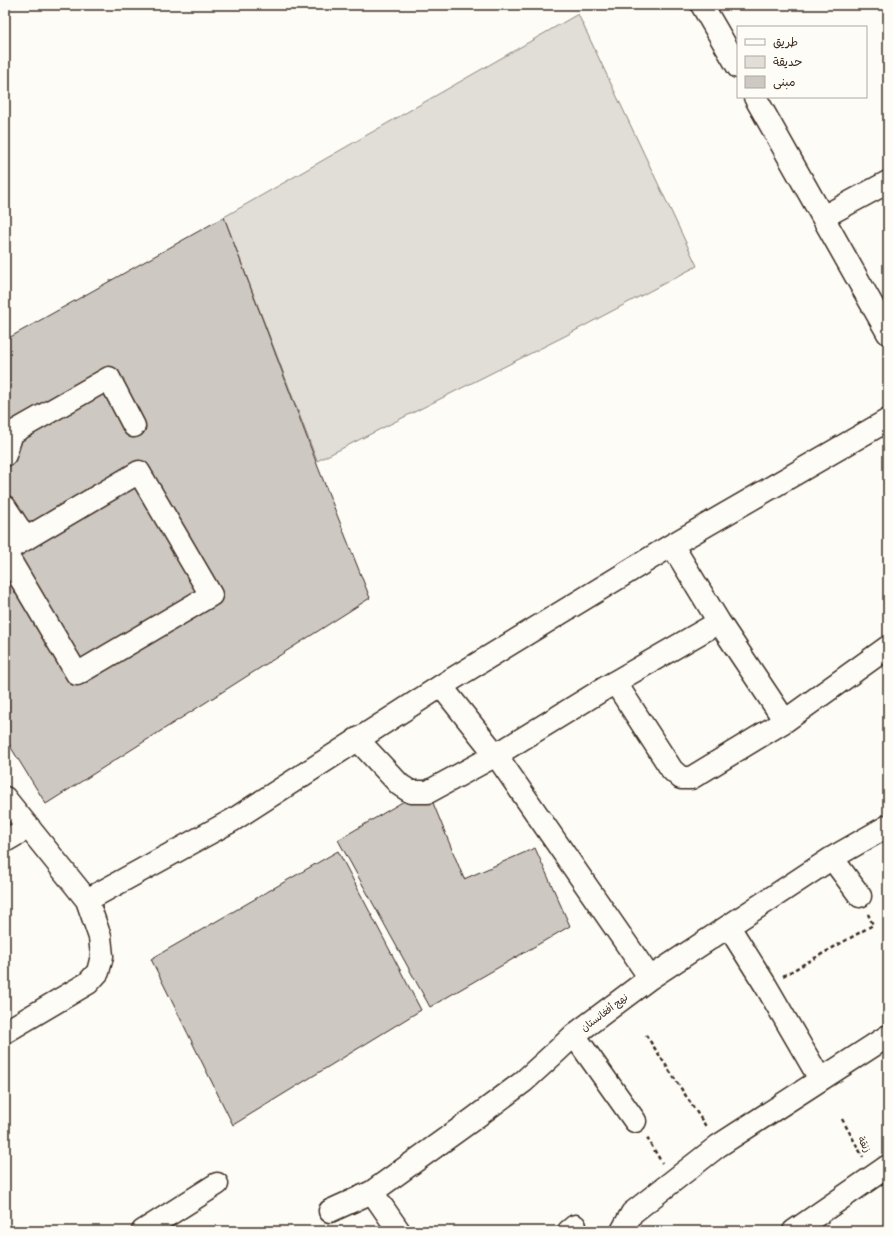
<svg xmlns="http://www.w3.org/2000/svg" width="893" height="1236" font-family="'Balsamiq Sans','Playpen Sans Arabic',sans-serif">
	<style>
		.green { fill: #e1ded7; stroke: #8e847a }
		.building { fill: #cdc8c2; stroke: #3b2a1e }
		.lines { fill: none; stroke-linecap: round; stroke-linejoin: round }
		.minor-casing { stroke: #3b2a1e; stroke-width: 25 }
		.path { stroke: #3b2a1e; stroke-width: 2.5; stroke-dasharray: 4 3; stroke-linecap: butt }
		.minor { stroke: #fdfcf7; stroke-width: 22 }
		.labels { text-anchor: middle; stroke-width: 3.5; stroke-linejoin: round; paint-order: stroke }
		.street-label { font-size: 10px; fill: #3b2a1e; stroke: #fdfcf7 }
	</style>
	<rect width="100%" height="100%" fill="#fdfcf7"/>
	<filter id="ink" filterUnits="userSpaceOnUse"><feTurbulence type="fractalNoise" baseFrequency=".025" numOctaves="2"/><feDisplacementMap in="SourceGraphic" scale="8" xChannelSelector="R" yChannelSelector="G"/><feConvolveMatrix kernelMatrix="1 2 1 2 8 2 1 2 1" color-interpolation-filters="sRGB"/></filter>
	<g filter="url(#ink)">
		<!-- green -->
		<path class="green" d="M578,14l119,252 -130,69 -250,126 -93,-244z"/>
		<!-- building -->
		<path class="building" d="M224,217l94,250 52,131 -324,206 -41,-66v-398z
			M416,794l15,4 33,81 71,-31 35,78 -140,81 -92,-167z
			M338,851l83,159 -188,115 -82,-166z"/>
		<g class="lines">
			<defs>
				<path id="minor" d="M702,5l36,62
					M755,97l133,236
					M823,217l65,-35
					M5,455l7,-22 97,-55 25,48
					M5,507l21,32
					M672,545l47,77 66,99
					M5,551l134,-79 72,123 -134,79 -72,-122
					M615,682l57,88 9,8h10l94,-57 103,-74
					M441,686l55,69 154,223
					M357,739l43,46 11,7h17l68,-37 119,-73 104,-60
					M5,798l82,102 13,37 2,19 -4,16 -10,11 -83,49
					M5,841l24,-14
					M832,858l28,38
					M87,900l146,-80 208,-134 231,-141 216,-125
					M729,927l37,59 54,93
					M574,1035l61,86
					M372,1192l27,39
					M330,1211l42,-19 100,-72 51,-38 34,-31 17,-16 76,-57 182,-120 56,-32
					M143,1231l74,-47
					M569,1231l6,-5
					M622,1231l10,-18 86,-67 170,-110
					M794,1231l94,-65"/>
			</defs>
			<!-- minor casing -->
			<use href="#minor" class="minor-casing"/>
			<!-- path -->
			<path class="path" d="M783,976l90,-51 -5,-11
				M646,1035l61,93
				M842,1119l21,38
				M647,1138l15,25"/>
			<!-- minor -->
			<use href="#minor" class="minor"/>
		</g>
	</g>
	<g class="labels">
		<!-- street labels -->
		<g class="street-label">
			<text transform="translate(604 1012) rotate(-37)" y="4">نهج أفغانستان</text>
			<text transform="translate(865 1144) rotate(61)" y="4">زنقة</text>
		</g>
	</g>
	<!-- margin -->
	<rect width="893" height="1236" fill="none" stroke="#fdfcf7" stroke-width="20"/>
	<rect x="10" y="10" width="873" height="1216" fill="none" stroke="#3b2a1e" stroke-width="1.5" filter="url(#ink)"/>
	<!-- legend -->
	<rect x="737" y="26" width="130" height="72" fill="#fdfcf7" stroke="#afa8a0"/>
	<rect x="745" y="39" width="20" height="6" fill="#fdfcf7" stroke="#afa8a0"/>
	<text x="773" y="46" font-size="12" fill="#3b2a1e">طريق</text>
	<rect x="745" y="56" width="20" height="12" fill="#e1ded7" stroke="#afa8a0"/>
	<text x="773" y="66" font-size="12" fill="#3b2a1e">حديقة</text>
	<rect x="745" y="76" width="20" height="12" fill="#cdc8c2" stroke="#afa8a0"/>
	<text x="773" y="86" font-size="12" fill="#3b2a1e">مبنى</text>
</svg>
